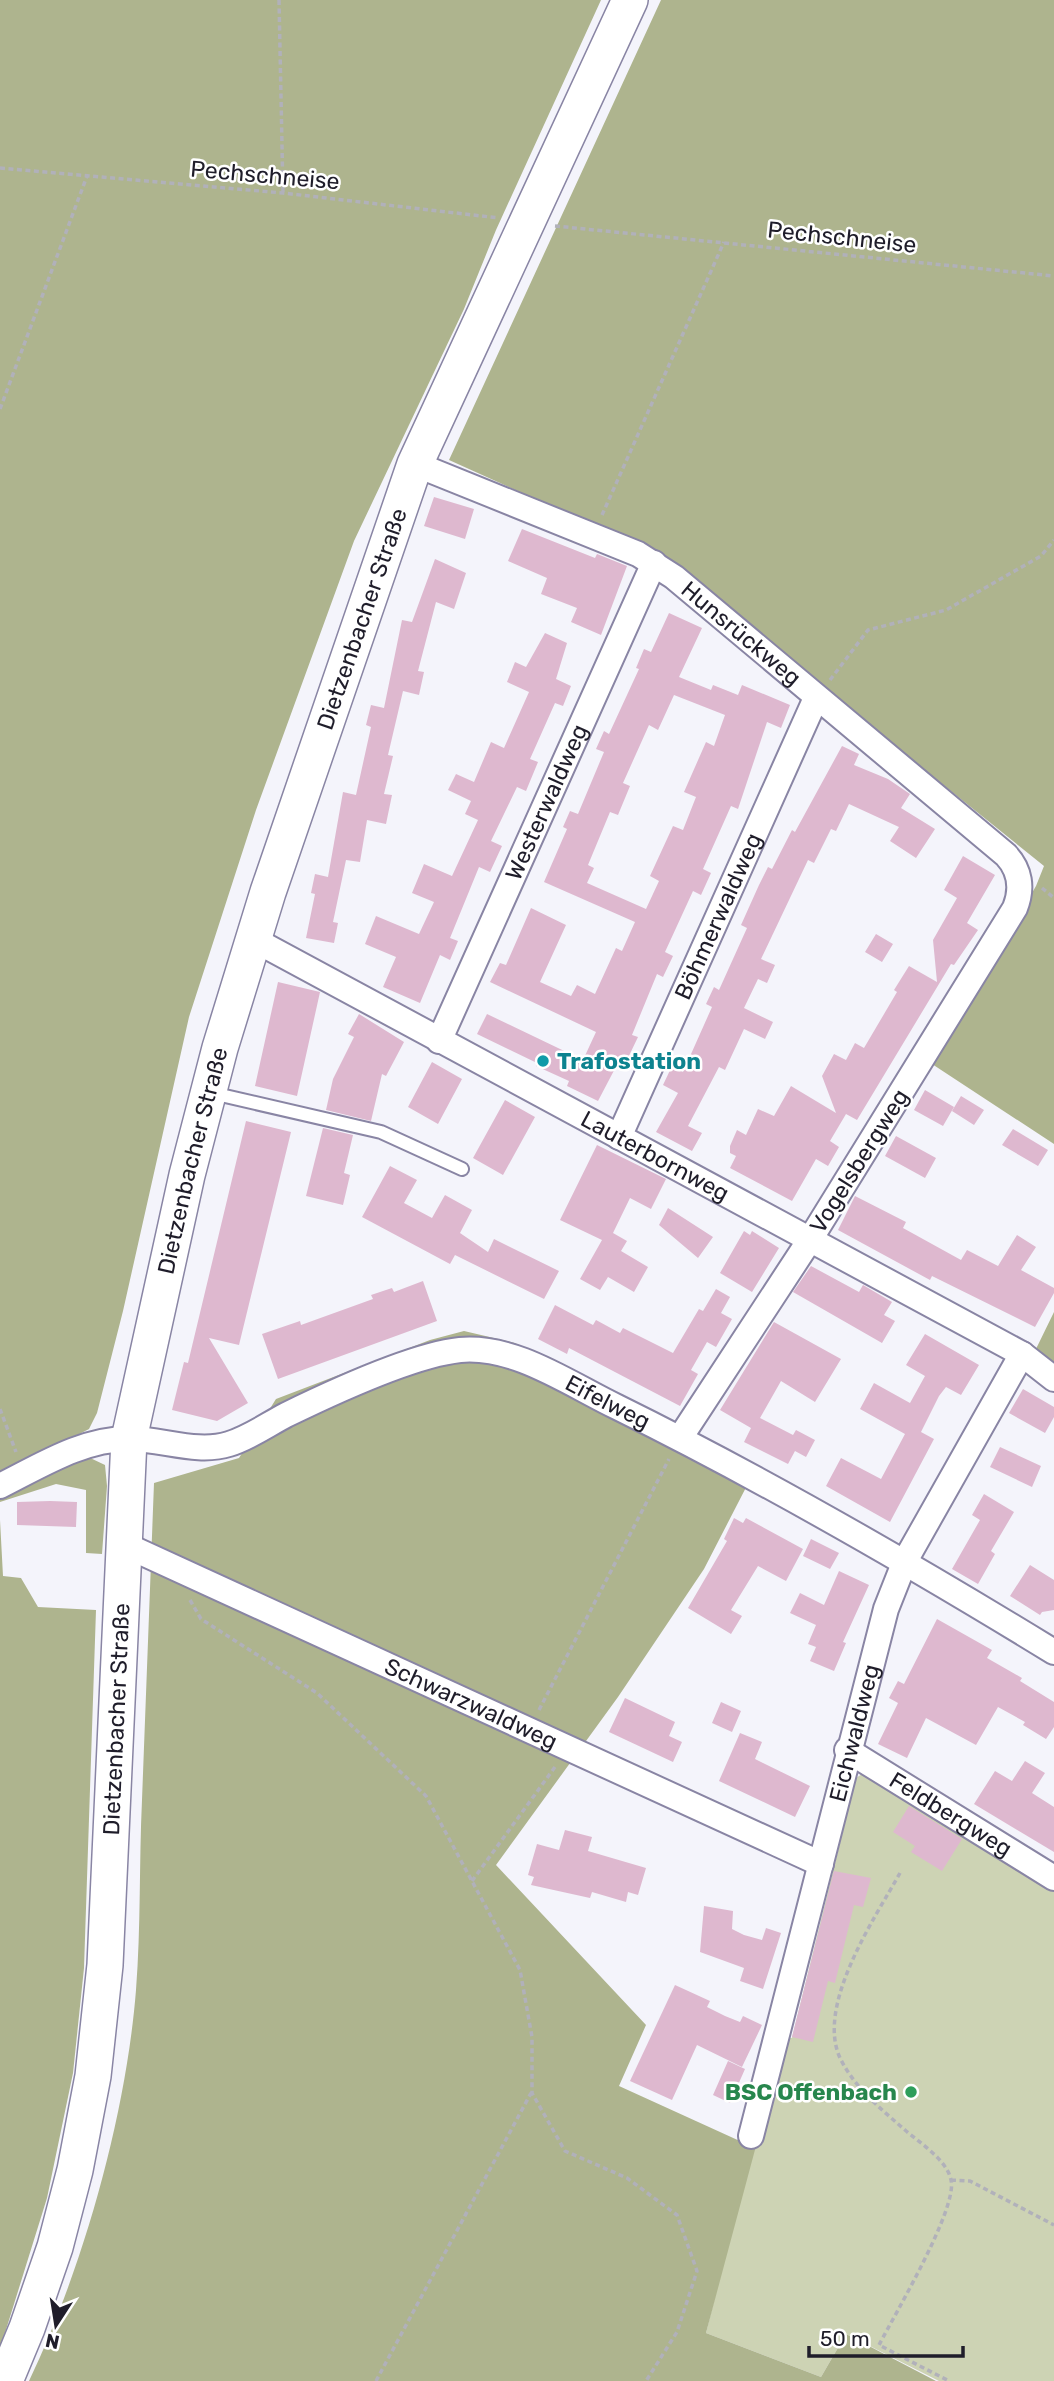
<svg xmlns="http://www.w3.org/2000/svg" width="1054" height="2381" font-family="Rubik,sans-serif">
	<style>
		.green { fill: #cdd3b4 }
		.forest { fill: #aeb48e }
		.building { fill: #deb8cf; fill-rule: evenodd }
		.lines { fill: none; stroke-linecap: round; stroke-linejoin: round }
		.service-casing { stroke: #8985a4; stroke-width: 16 }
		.minor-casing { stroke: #8985a4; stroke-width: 28 }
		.secondary-casing { stroke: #8985a4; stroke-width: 38 }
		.path { stroke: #b1b1ba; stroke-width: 3.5; stroke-dasharray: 5 3.5; stroke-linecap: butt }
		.service { stroke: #fff; stroke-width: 12 }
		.minor { stroke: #fff; stroke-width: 24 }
		.secondary { stroke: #fff; stroke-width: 35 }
		.culture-dot { fill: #0f9aa8; stroke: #fff; stroke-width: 2.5 }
		.leisure-dot { fill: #2e9e5b; stroke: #fff; stroke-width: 2.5 }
		.labels { text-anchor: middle; stroke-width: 5; stroke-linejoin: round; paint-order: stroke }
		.street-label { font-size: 23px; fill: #1f1d2a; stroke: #fff }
		.culture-label { font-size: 23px; font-weight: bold; fill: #0d838f; stroke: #fff; text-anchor: start }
		.leisure-label { font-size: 23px; font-weight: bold; fill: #27864d; stroke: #fff; text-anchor: end }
	</style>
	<rect width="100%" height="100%" fill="#f4f4fb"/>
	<!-- green -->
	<path class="green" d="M865,1772l189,120v489h-115l-93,-47 -25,43 -115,-44 74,-297 12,2 64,-260z"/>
	<!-- forest -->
	<path class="forest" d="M0,0h601l-105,230 -32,79 -110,232 -98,269 -67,207 -66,294 -26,102 -8,16 -89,46z
		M661,0h393v1144l-122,-80 104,-178 8,-20 -389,-313 -206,-93z
		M1054,1312v55l-19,-16z
		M464,1331l51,12 240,127 -51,99 -86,128 -122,168 150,160 -27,61 123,56 14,4 -50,187 115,44 25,-43 90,47h-907c54,-113 97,-265 107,-391 5,-63 3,-127 6,-190 4,-106 8,-211 12,-317l85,-25 37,-59 154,-59z
		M86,1456l19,9 2,21 -5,68 -16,-1v-63l-30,-6 -56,18v-8z
		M0,1520l3,56 18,2 17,29 58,3 -12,358 -11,105 -26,125 -47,151z"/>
	<!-- building -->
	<path class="building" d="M434,497l40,12 -9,30 -41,-13z
		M522,529l73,29 2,-4 30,12 -26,69 -30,-13 6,-14 -36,-14 6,-16 -39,-17z
		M435,559l31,14 -12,36 -18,-7 -18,69 6,1 -5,23 -16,-4 -15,64 5,1 -9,38 8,1 -6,29 -19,-4 -7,42 -14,-2 -13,62 5,1 -4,20 -28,-5 9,-44 -4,-1 4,-19 13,3 15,-85 13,3 15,-68 -5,-2 5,-20 13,3 18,-88 10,2z
		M669,613l33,15 -23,49 32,13 2,-5 25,10 4,-10 48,20 -9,23 -14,-6 -29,87 -7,-3 -28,63 8,4 -10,22 -8,-4 -28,61 8,4 -10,21 -6,-3 -25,61 6,2 -12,25 -6,-3 -22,42 -31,-15 2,-5 -33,-15 1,-3 -60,-29 10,-20 96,46 13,-28 -106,-50 10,-19 6,2 25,-57 35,17 -26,57 31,14 6,-11 18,9 21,-46 6,3 13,-29 -91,-40 23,-53 -4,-2 7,-16 8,3 26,-62 -8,-3 8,-18 5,3 30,-65 -3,-1 8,-19 7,3zM674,695l51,20 -11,31 -8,-4 -22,50 12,5 -13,33 -10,-4 -23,50 9,5 -13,28 -59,-26 7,-15 -6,-3 22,-53 8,3 12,-29 -7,-3 26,-58 9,5z
		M545,633l22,10 -11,36 15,7 -8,20 -8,-3 -25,56 8,3 -12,29 -9,-4 -26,54 11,5 -12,26 -11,-5 -29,71 8,3 -8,19 -10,-5 -20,48 -37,-16 13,-30 -31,-13 11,-28 43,18 15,-32 -22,-9 12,-29 28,12 26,-56 -13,-6 6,-13 -23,-11 8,-16 18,8 17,-40 13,6 25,-56 -22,-10 8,-20 11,5z
		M842,746l17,8 -5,11 34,14 22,15 -9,14 34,21 -19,29 -26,-17 9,-14 -50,-23 -13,27 -5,-2 -17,34 -6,-3 -47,99 14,6 -8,18 -9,-4 -14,29 29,14 -8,17 -21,-10 -19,41 -6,-3 -31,59 14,7 -10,18 -36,-19 22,-39 -15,-8 9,-19 11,6 29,-65 -6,-3 8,-17 5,3 28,-62 -6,-3 18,-40 9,-18 4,2 20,-39 3,2z
		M963,856l32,19 -28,48 11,7 -24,35 -3,-1 -94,156 -11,-6 -16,27 9,6 -11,19 -12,-7 -24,42 -62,-33 6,-12 -6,-3v-7l7,-16 9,5 12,-26 16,7 17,-30 45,27 -14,-37 12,-22 12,6 9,-17 9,5 33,-56 -3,-2 15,-24 28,16 -4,-42 24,-42 -13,-8z
		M876,934l17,10 -11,18 -17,-10z
		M278,982l42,10 -23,104 -42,-10z
		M359,1014l45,28 -18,34 -4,-2 -11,47 -45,-11 7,-31 21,-42 -6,-3z
		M432,1062l30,17 -24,45 -30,-17z
		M925,1090l29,17 -11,19 -29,-16z
		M961,1096l23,14 -10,15 -22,-14z
		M505,1100l30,17 -32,58 -30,-17z
		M246,1121l45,11 -52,213 -30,-7 39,65 -31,18 -45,-11 12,-48 4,1z
		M323,1128l30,7 -9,38 6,2 -7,30 -37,-9z
		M1013,1129l35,21 -10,16 -36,-21z
		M896,1136l40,22 -11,20 -40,-22z
		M597,1145l69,34 -15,30 -21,-11 -17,35 14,8 -6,10 27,16 -14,25 -26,-15 -8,13 -20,-11 22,-39 -42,-20z
		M390,1166l27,14 -13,23 28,15 13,-23 27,15 -12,23 28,19 6,-13 65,32 -15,28 -89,-44 -5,9 -88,-47z
		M855,1196l51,26 -3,6 58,32 6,-10 31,16 19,-31 19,12 -15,23 33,18v5l-19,34 -103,-51 -2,4 -92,-50z
		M668,1208l45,29 -15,21 -39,-33z
		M744,1231l6,4 2,-4 27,17 -27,44 -32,-19z
		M811,1266l48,26 4,-7 29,17 -8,13 11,6 -13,22 -89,-51z
		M423,1281l14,40 -159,58 -16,-45 38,-13 1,4 72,-26 -2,-4 21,-7 2,4z
		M716,1289l14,8 -9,16 11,6 -16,28 -9,-5 -16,28 7,4 -18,32 -111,-58 -2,6 -29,-15 17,-34 38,20 3,-5 24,13 3,-5 50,25 26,-44 4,2z
		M774,1322l67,37 -26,43 -34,-21 -21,37 33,17 3,-5 19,10 -9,17 -11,-6 -7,13 -44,-22 7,-14 -31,-18z
		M925,1334l54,31 -18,30 -15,-8 -7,9 -18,36 13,7 -44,83 -64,-36 15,-28 40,21 24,-45 -45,-25 14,-26 36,20 15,-27 -19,-11z
		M1023,1389l31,18v10l-9,16 -36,-20z
		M1000,1447l41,19 -9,21 -42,-20z
		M984,1494l30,18 -23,39 4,3 -17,30 -26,-15 28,-49 -8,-5z
		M50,1501l27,1 -1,25 -59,-2v-23z
		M734,1518l9,5 3,-5 57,31 -17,32 -28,-15 -27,44 11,6 -11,18 -43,-26 39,-67 -3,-2z
		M811,1539l28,14 -9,16 -27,-13z
		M1030,1565l24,15v30l-12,2 -2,3 -30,-19z
		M839,1571l30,14 -26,57 3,1 -12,28 -24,-10 6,-14 -8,-3 8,-19 -26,-12 10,-20 24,12z
		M937,1619l55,31 -5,8 35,20 -2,3 34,21v25l-8,12 -23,-14 2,-3 -27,-15 -22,38 -50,-27 -19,40 -29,-14 20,-41 -9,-5 9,-17 6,3z
		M625,1698l50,24 -6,14 13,6 -9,20 -64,-30z
		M721,1702l20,9 -9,21 -20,-9z
		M740,1733l22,9 -7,17 55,27 -15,31 -76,-36z
		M1025,1761l20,12 -13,20 22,14v45l-80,-48 21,-33 17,10z
		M909,1806l53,33 -20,32 -31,-19 4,-6 -22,-14z
		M565,1830l27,7 -4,14 58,17 -8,27 -10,-3 -2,10 -34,-10 -2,6 -59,-13 3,-8 -6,-2 9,-31 22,6z
		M834,1871l37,7 -8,29 -9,-2 -19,78 -7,-2 -15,61 -21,-5z
		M704,1906l29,5 -1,18 12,6 18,5 4,-12 15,5 -18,56 -23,-8 4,-13 -44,-16z
		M675,1985l35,16 -3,6 18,9 15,6 3,-6 19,9 -20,42 -45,-22 -25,55 -42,-19z
		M728,2061l17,8 -15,34 -17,-8z"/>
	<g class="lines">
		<defs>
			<path id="service" d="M212,1093l169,39 81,37"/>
			<g id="minor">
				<path id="s1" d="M415,464l223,90 36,23 332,278c14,15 17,33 9,53l-204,330 -131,200"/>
				<path id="s2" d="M253,939l769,415 32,25"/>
				<path id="s3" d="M439,1041l215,-478"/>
				<path id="s4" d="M619,1137l197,-439"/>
				<path id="s5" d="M0,1486c40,-20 84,-48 130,-47 33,0 67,15 99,5 20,-6 38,-19 57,-29 43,-21 127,-60 174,-65 55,-5 109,34 157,57 150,74 295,158 437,245"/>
				<path id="s6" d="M123,1544l698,320"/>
				<path id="s7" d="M847,1750l207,128"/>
				<path id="s8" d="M751,2136l135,-527 19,-48 117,-207"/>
			</g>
			<g id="secondary">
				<path id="s9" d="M5,2381l22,-53 28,-81 20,-77 18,-94 12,-111 24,-526 58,-264 33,-127 48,-156 147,-428 215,-464"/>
			</g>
		</defs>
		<!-- service casing -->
		<use href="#service" class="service-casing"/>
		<!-- minor casing -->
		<use href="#minor" class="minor-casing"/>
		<!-- secondary casing -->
		<use href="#secondary" class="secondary-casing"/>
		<!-- path -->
		<path class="path" d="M279,0l4,193
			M0,168l283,25 216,25
			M555,226l499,50
			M0,409l87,-233
			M602,515l122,-273
			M830,680l38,-50 78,-20 95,-54 13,-16
			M1042,888l12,10
			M0,1409l16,43
			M190,1600l11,19 116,74 109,103 94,174 12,67v56l33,58 62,27 50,37 20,56 -20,61 -31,49
			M539,1710l130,-251
			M900,1873c-25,45 -86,134 -59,187 15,29 40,49 64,70 15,13 42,30 46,50 7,28 -56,134 -72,165l70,36
			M472,1881l83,-114
			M951,2180l19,1 84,44
			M376,2381l155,-288"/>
		<!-- service -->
		<use href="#service" class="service"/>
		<!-- minor -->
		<use href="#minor" class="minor"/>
		<!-- secondary -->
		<use href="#secondary" class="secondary"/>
	</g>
	<!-- markers -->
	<circle class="culture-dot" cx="543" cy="1061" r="7"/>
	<circle class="leisure-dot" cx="911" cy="2092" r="7"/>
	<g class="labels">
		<!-- street labels -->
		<g class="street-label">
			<text transform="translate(265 175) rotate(5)" y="8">Pechschneise</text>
			<text transform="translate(842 237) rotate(6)" y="8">Pechschneise</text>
			<text dy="8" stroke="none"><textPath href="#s9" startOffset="1810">Dietzenbacher Straße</textPath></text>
			<text dy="8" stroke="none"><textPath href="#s1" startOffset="371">Hunsrückweg</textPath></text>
			<text dy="8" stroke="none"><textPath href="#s3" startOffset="262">Westerwaldweg</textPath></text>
			<text dy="8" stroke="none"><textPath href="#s4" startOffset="242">Böhmerwaldweg</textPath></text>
			<text dy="8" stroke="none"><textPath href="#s2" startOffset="457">Lauterbornweg</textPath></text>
			<text dy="8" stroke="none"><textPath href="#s9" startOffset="1242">Dietzenbacher Straße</textPath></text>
			<text transform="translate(859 1161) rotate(-58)" y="8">Vogelsbergweg</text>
			<text dy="8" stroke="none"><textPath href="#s5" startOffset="649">Eifelweg</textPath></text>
			<text dy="8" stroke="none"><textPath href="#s6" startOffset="383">Schwarzwaldweg</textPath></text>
			<text dy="8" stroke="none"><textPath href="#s9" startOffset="676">Dietzenbacher Straße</textPath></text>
			<text dy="8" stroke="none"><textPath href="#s8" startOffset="416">Eichwaldweg</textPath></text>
			<text dy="8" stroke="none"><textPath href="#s7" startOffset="122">Feldbergweg</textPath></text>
		</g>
		<!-- culture labels -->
		<g class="culture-label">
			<text x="557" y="1069">Trafostation</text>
		</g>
		<!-- leisure labels -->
		<g class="leisure-label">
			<text x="897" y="2100">BSC Offenbach</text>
		</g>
	</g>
	<!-- north arrow -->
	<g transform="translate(56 2325) rotate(192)" stroke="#ffffff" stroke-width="5" paint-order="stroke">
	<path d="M0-5L12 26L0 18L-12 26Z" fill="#1f1d2a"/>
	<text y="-10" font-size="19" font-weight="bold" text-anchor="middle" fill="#1f1d2a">N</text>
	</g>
	<!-- scale -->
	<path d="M809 2346v10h154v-10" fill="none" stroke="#1f1d2a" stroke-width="3.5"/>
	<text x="820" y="2346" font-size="21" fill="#1f1d2a" stroke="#ffffff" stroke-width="5" paint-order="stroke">50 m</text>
</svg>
